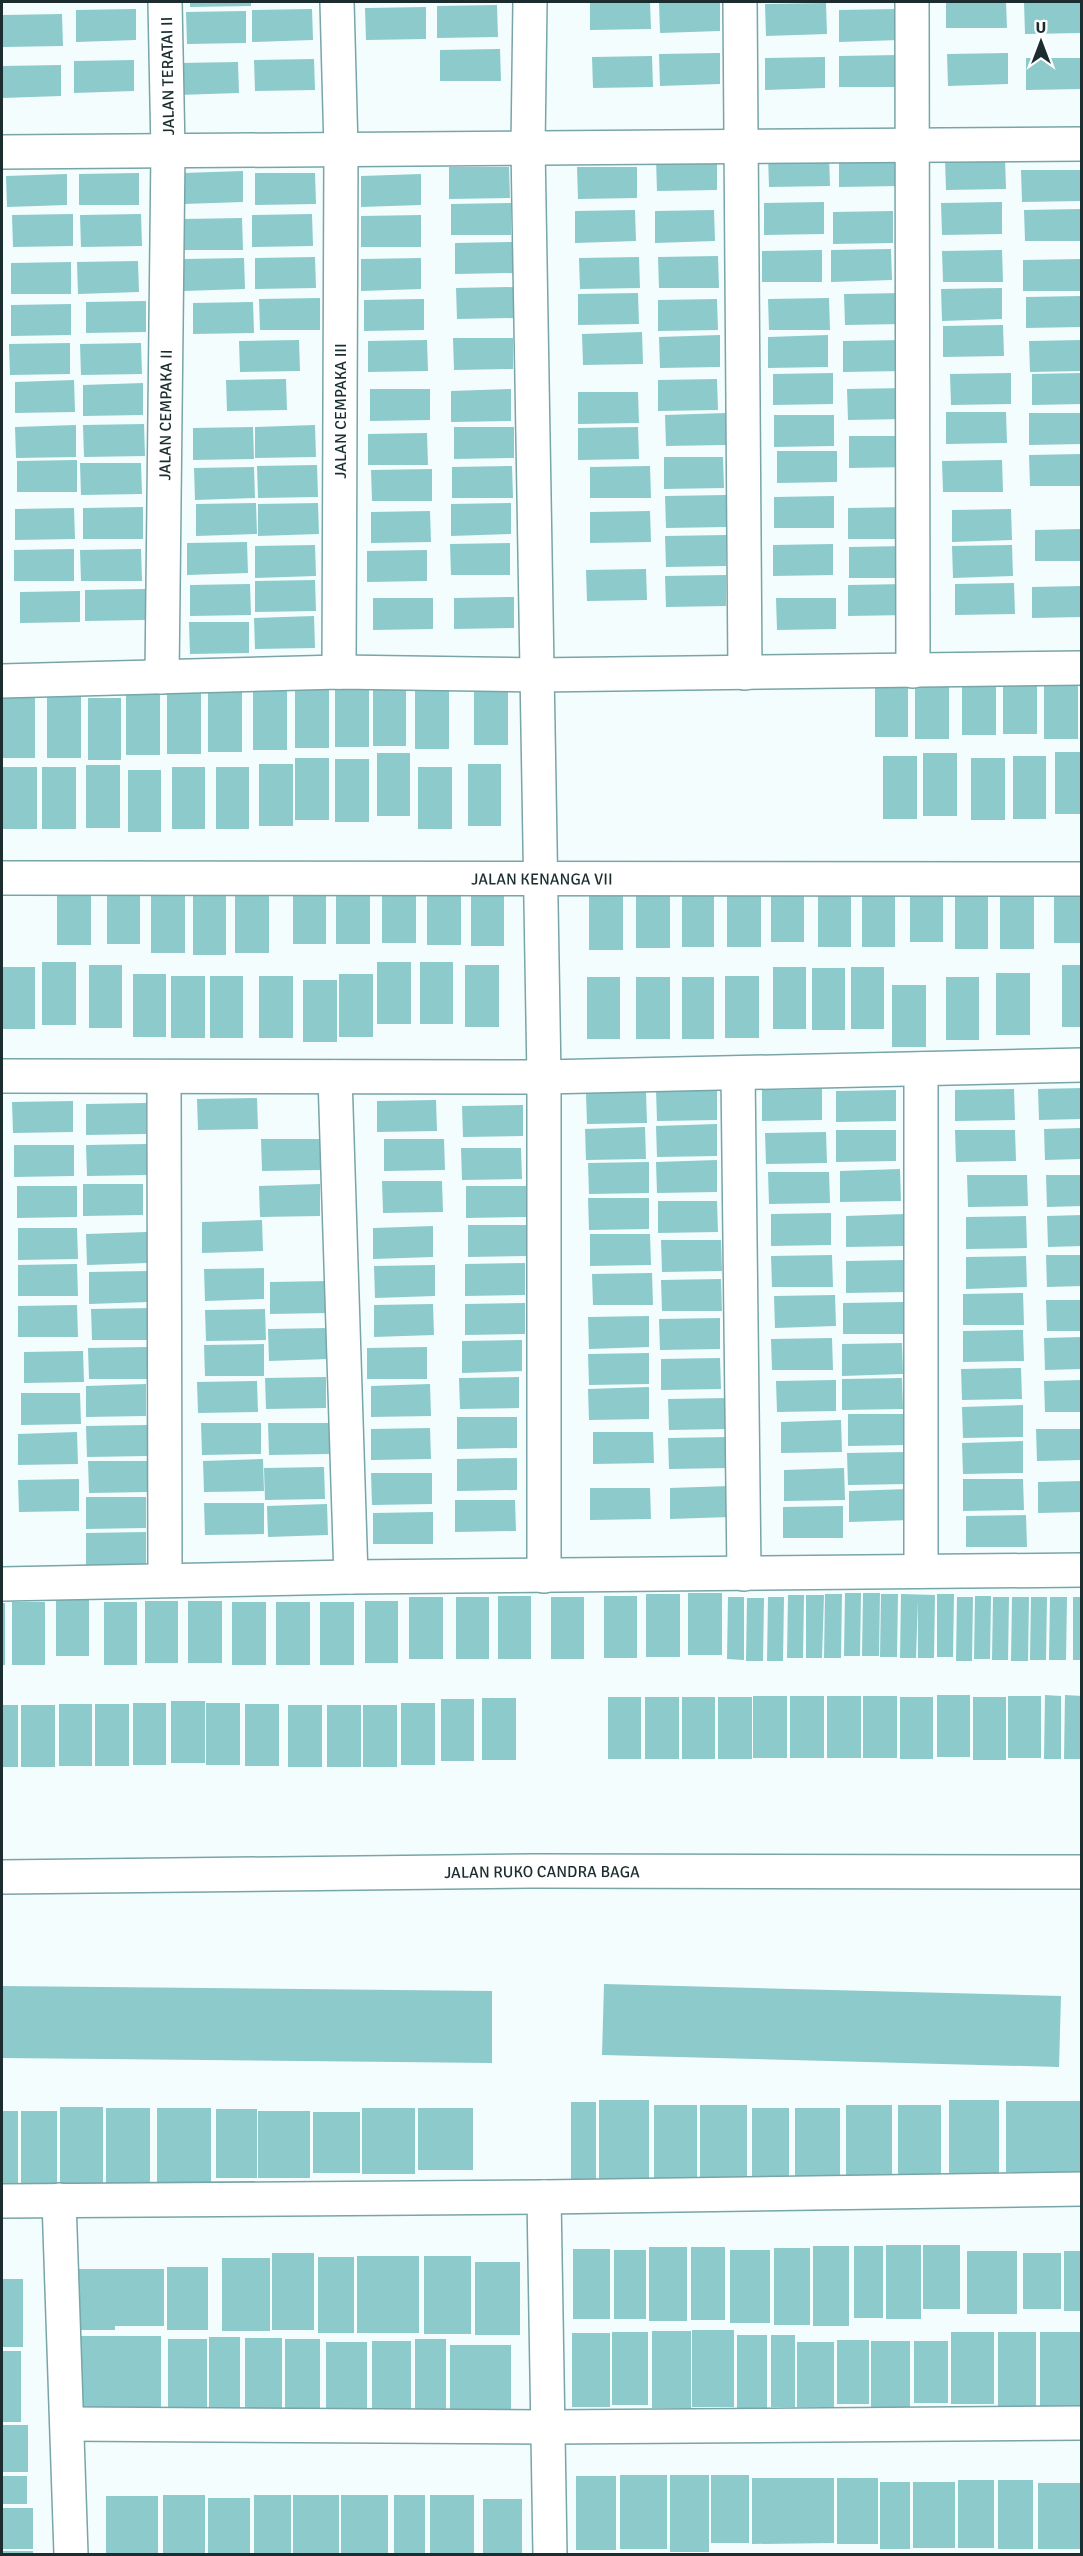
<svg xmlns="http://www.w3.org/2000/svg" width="1083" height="2556" font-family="Signika,sans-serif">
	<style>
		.building { fill: #8ccacc }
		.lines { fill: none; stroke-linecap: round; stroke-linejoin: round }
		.minor-casing { stroke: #78a5a7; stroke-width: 36 }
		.tertiary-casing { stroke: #78a5a7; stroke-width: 36 }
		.minor { stroke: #fff; stroke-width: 33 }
		.tertiary { stroke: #fff; stroke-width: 33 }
		.labels { text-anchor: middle; stroke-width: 6; stroke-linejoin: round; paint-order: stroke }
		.street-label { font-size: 16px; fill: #1b2d2e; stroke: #fff }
	</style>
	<rect width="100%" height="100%" fill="#f4fdfd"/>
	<!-- building -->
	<path class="building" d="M190,2h61v4l-61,1z
		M590,2h60l1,27 -61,1z
		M659,2h61v29l-60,2z
		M946,2h60l1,26h-61z
		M1024,2h58v31l-57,1z
		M826,3l1,31 -61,2 -1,-32z
		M497,5l1,32 -61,1v-32z
		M426,7v32l-60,1 -1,-32z
		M136,9v31l-60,2v-32z
		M312,9l1,31 -61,2v-32z
		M899,9v31l-60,2v-32z
		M246,11v32l-59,1 -1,-32z
		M62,14l1,32 -60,1v-32z
		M500,49l1,32h-61v-31z
		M720,53v31l-60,2 -1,-32z
		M1008,53v31l-60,2 -1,-32z
		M899,55v32h-60v-31z
		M652,56l1,31 -60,1 -1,-31z
		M825,57v31l-60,2v-32z
		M1026,58h56v31l-56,1z
		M314,59l1,31 -60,1 -1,-31z
		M134,60v31l-60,2v-32z
		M238,62l1,31 -61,2v-32z
		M61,65v31l-59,2v-32z
		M768,155h61l1,31 -61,1z
		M839,155h60v31l-60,1z
		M717,158v32l-60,1 -1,-32z
		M945,158h60l1,31 -60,1z
		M449,167h60l1,31 -61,1z
		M577,167h60v31l-59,1z
		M1021,170h61v31l-60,1z
		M243,171v31l-59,2 -1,-31z
		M139,173v32h-60v-31z
		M255,173h60l1,31 -61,1z
		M67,174v31l-60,2 -1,-31z
		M421,174v31l-60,2v-31z
		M824,202v32l-60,1v-32z
		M1002,202v32l-60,1 -1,-32z
		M511,203v32h-60v-31z
		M1082,209v32h-57l-1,-31z
		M635,210l1,31 -61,2v-32z
		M714,210l1,31 -60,2v-32z
		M893,211v32l-60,1v-32z
		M73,214v32l-60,1 -1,-32z
		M141,214l1,32 -61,1 -1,-32z
		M312,214l1,32 -61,1v-32z
		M421,215v32h-60v-31z
		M242,218l1,32h-60l-1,-31z
		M515,242l1,31 -61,1v-31z
		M891,249l1,31 -61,2v-32z
		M822,250v32h-60v-31z
		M1002,250l1,32h-60l-1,-31z
		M718,256l1,32h-60l-1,-31z
		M315,257l1,31 -61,1v-31z
		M639,257l1,31 -60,1 -1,-31z
		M244,258l1,31 -61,2v-32z
		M421,258v31l-60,2v-32z
		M1082,259v32h-59v-31z
		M138,261l1,31 -61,2 -1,-32z
		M71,262v32h-60v-31z
		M516,287v31l-59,1 -1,-31z
		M1002,288v31l-60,2 -1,-32z
		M638,293l1,31 -61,1v-31z
		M904,293v31l-59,1 -1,-31z
		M1082,296v31l-56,1v-31z
		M320,298v32h-60l-1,-31z
		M829,298l1,32h-61l-1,-31z
		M424,299v31l-60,1v-31z
		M717,299l1,31 -60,1v-31z
		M146,301v31l-60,1v-31z
		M253,302l1,31 -61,1v-31z
		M71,304v31l-60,1v-31z
		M1003,325l1,31 -61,1v-31z
		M642,332l1,32 -60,1 -1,-31z
		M720,335v32l-60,1 -1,-31z
		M828,335v32l-60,1v-31z
		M453,338h60v31l-59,1z
		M299,340l1,31 -60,1 -1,-31z
		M427,340l1,31 -60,1v-31z
		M903,340l1,31 -61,1v-31z
		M1082,340v31l-52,1 -1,-31z
		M70,343v31l-60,1 -1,-31z
		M141,343l1,31 -61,1 -1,-31z
		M833,373v31l-60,1v-31z
		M1011,373v31l-60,1 -1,-31z
		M1082,373v31l-50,1v-31z
		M286,379l1,31 -60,1 -1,-31z
		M717,379l1,31 -60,1v-31z
		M74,380l1,32 -60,1v-31z
		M143,383v32l-60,1v-31z
		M907,388v31l-59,1 -1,-31z
		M370,389h60v31l-60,1z
		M511,389v32l-60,1v-31z
		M578,392h60l1,31 -61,1z
		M946,412h60l1,31 -61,1z
		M726,413v32l-60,1 -1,-31z
		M1029,413h53v31l-53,1z
		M774,415h60v31l-60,1z
		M144,424l1,32 -61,1 -1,-32z
		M76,425v32l-60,1 -1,-31z
		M315,425l1,32 -61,1v-31z
		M253,427l1,32 -61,1v-32z
		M454,427h60v31l-60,1z
		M638,427l1,32 -61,1v-32z
		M427,433l1,32h-60v-31z
		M849,436h60l1,31 -61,1z
		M777,451h60v31l-60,1z
		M1082,454v32h-52l-1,-31z
		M664,457h59l1,31 -60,1z
		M77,460v32h-60v-31z
		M1002,460l1,32h-60l-1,-31z
		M80,463h61l1,31 -61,1z
		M317,465l1,32 -60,1 -1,-32z
		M512,466l1,32h-61v-31z
		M650,466l1,32h-61v-31z
		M254,467l1,31 -60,2 -1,-32z
		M432,469v32h-60l-1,-31z
		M726,495v32l-60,1 -1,-32z
		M834,496v32h-60v-31z
		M256,503l1,31 -61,2v-32z
		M318,503l1,31 -61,2v-32z
		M511,503v31l-60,2v-32z
		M143,507v32h-60v-31z
		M908,507l1,32h-61v-31z
		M74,508l1,31 -60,1v-31z
		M1011,509l1,31 -60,2v-32z
		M430,511l1,31 -60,1v-31z
		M650,511l1,31 -61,1v-31z
		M1082,529v32h-47v-31z
		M726,535v31l-60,1 -1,-31z
		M247,542l1,31 -61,2v-32z
		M510,543v32h-59l-1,-31z
		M833,544v31l-60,1v-31z
		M315,545l1,31 -61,2v-32z
		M1012,545l1,31 -60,2 -1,-32z
		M909,546l1,32h-61v-31z
		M74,549v32h-60v-31z
		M141,549l1,32h-61l-1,-31z
		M427,550v31l-60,1v-31z
		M646,569l1,31 -60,1 -1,-31z
		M726,575v31l-60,1 -1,-31z
		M315,580l1,31 -61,1v-31z
		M1014,583l1,31 -60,1v-31z
		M250,584l1,31 -61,1v-31z
		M908,584l1,31 -61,1v-31z
		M1082,586v31l-50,1v-31z
		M145,589v31l-60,1v-31z
		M80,591v31l-60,1v-31z
		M514,597v31l-60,1v-31z
		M373,598h60v31l-60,1z
		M776,598h60v31l-59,1z
		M314,616l1,32 -60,1 -1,-31z
		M189,622h60v31l-59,1z
		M962,672h34v63h-34z
		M1003,672h34v62h-34z
		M875,675h33v62h-33z
		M915,677h34v62h-34z
		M1044,677h34v62h-34z
		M373,683h33v63h-33z
		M474,683h34v62h-34z
		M335,684h34v63h-34z
		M295,686h34v62h-34z
		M253,687h34v63h-34z
		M415,687h34v62h-34z
		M208,690h34v62h-34z
		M167,691h34v63h-34z
		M126,693h34v62h-34z
		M47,695h34v63h-34z
		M2,696h33v62h-33z
		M88,698h33v62h-33z
		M1055,752h27v62h-27z
		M377,753h33v63h-33z
		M923,753h34v63h-34z
		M883,756h34v63h-34z
		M1013,756h33v63h-33z
		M295,758h34v62h-34z
		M971,758h34v62h-34z
		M335,759h34v63h-34z
		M259,764h34v62h-34z
		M468,764h33v62h-33z
		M86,765h34v63h-34z
		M3,767h34v62h-34z
		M42,767h34v62h-34z
		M172,767h33v62h-33z
		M216,767h33v62h-33z
		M418,767h34v62h-34z
		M128,770h33v62h-33z
		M771,880h33v62h-33z
		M910,880h33v62h-33z
		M382,881h34v62h-34z
		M1054,881h28v62h-28z
		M107,882h33v62h-33z
		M293,882h33v62h-33z
		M336,882h34v62h-34z
		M57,883h34v62h-34z
		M427,883h34v62h-34z
		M471,884h33v62h-33z
		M682,885h32v62h-32z
		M727,885h34v62h-34z
		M818,885h33v62h-33z
		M862,885h33v62h-33z
		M636,886h34v62h-34z
		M955,887h33v62h-33z
		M1000,887h34v62h-34z
		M589,888h34v62h-34z
		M151,891h34v62h-34z
		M235,891h34v62h-34z
		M193,893h33v62h-33z
		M42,962h34v63h-34z
		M377,962h34v62h-34z
		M420,962h33v62h-33z
		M89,965h33v63h-33z
		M465,965h34v62h-34z
		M1062,965h20v62h-20z
		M2,967h33v62h-33z
		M773,967h33v62h-33z
		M851,967h33v62h-33z
		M812,968h33v62h-33z
		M996,973h34v62h-34z
		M133,974h33v63h-33z
		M339,974h34v63h-34z
		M171,976h34v62h-34z
		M210,976h33v62h-33z
		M259,976h34v62h-34z
		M725,976h34v62h-34z
		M587,977h33v62h-33z
		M636,977h34v62h-34z
		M682,977h32v62h-32z
		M946,977h33v63h-33z
		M303,980h34v62h-34z
		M892,985h34v62h-34z
		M1082,1088v31l-43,1 -1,-31z
		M717,1089v31l-60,1 -1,-31z
		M822,1089v31l-60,1v-31z
		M1014,1089l1,31 -60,1v-31z
		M896,1090v31l-60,1v-31z
		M646,1092l1,31 -60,1 -1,-31z
		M257,1098l1,31 -60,1 -1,-31z
		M436,1100l1,31 -60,1v-31z
		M73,1101v31l-60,1 -1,-31z
		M146,1103v31l-60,1v-31z
		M523,1105v31l-60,1 -1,-31z
		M717,1124v32l-60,1 -1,-31z
		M645,1127l1,32 -60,1 -1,-31z
		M1082,1128v31l-37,1 -1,-31z
		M836,1130h60v31l-60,1z
		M955,1130h60l1,31 -60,1z
		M826,1132l1,31 -61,1 -1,-31z
		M261,1139h60l1,31 -60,1z
		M384,1139h60l1,31 -61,1z
		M147,1144l1,31 -61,1 -1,-31z
		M14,1145h60v31l-60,1z
		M461,1148h60l1,31 -60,1z
		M717,1160v32l-60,1 -1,-31z
		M649,1162v31l-60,1 -1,-31z
		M900,1169l1,32 -61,1v-31z
		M768,1172h61l1,31 -61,1z
		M967,1175h60l1,31 -60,1z
		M1046,1175h36v31l-35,1z
		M382,1181h60l1,31 -60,1z
		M83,1184h60v31l-60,1z
		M320,1184v32l-60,1 -1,-31z
		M17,1186h60v31l-60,1z
		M466,1186h60l1,31 -61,1z
		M588,1198h61v31l-60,1z
		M658,1201h59l1,31 -60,1z
		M831,1213v32l-60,1v-32z
		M906,1214l1,32 -61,1v-31z
		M1082,1215v31l-34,1 -1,-31z
		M1026,1216l1,32 -61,1v-32z
		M262,1220l1,31 -61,2v-31z
		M468,1225h60v31l-60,1z
		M433,1226v31l-60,2v-31z
		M18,1228h59l1,31 -60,1z
		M147,1232l1,31 -61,2 -1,-31z
		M590,1234h60l1,31 -61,1z
		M661,1240h60l1,31 -60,1z
		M832,1255l1,32h-61l-1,-31z
		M1046,1255h36v31l-35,1z
		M1026,1256l1,31 -61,2v-32z
		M906,1260l1,32 -61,1v-32z
		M525,1263v32l-60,1v-32z
		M77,1264l1,32h-60v-31z
		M435,1265v31l-60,2 -1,-32z
		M264,1268v31l-59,2 -1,-32z
		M149,1271v31l-60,2v-32z
		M652,1273l1,32h-60l-1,-31z
		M721,1279l1,32h-60l-1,-31z
		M329,1281l1,32 -60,1v-32z
		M1023,1293l1,32h-61v-31z
		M835,1295l1,31 -61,2 -1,-32z
		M1046,1300h36v31h-35z
		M903,1302l1,32h-61v-31z
		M525,1303v31l-60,1v-31z
		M433,1304l1,31 -60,2v-32z
		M77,1305l1,32h-60v-31z
		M151,1308v32h-59l-1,-31z
		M265,1309l1,31 -60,1 -1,-31z
		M649,1316v31l-60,2 -1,-32z
		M720,1318v31l-60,1 -1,-31z
		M329,1328v31l-60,2 -1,-32z
		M1023,1330l1,31 -61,1v-31z
		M1082,1337v32l-37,1 -1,-32z
		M832,1338l1,32h-61l-1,-31z
		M522,1340v31l-60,2v-32z
		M902,1343l1,31 -61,2v-32z
		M264,1344v32h-59l-1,-31z
		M148,1347v32h-59l-1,-31z
		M427,1347v32h-60v-31z
		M83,1351l1,31 -60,1v-31z
		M649,1353v31l-60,1 -1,-31z
		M720,1358l1,31 -60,1v-31z
		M1021,1368l1,31 -60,1 -1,-31z
		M326,1377v31l-60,1 -1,-31z
		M519,1377v31l-59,1 -1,-31z
		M902,1378l1,31 -61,1v-31z
		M836,1380v31l-59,1 -1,-31z
		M1082,1380v32h-37l-1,-31z
		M257,1381l1,31 -60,1 -1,-31z
		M146,1384v32l-60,1v-31z
		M430,1384l1,32 -60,1v-31z
		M649,1387v32l-60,1 -1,-31z
		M21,1393h59l1,31 -60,1z
		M729,1398v31l-60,1 -1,-31z
		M1023,1405v32l-60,1 -1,-31z
		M848,1414h60l1,31 -61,1z
		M457,1417h60v31l-60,1z
		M841,1420l1,32 -61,1v-31z
		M201,1423h60v31l-59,1z
		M268,1423h61v31l-60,1z
		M147,1425l1,31 -61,1 -1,-31z
		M430,1428l1,31 -60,1v-31z
		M1036,1429h46v31l-45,1z
		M77,1432l1,32 -60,1v-31z
		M593,1432h60l1,31 -61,1z
		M729,1437v31l-60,1 -1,-31z
		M1023,1441v32l-60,1 -1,-31z
		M907,1452v32l-59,1 -1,-32z
		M517,1458v32l-60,1v-32z
		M263,1459l1,32 -60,1 -1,-31z
		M88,1461h60v31l-59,1z
		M324,1467l1,32 -60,1 -1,-32z
		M844,1468l1,32 -61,1v-31z
		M371,1473h61v31l-60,1z
		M79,1479v32l-60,1 -1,-32z
		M963,1479h60l1,31 -61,1z
		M1082,1481v31l-44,1v-31z
		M729,1486l1,31 -60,2v-31z
		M590,1488h60l1,31 -61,1z
		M909,1489l1,31 -61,2v-31z
		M86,1497h60v31l-60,1z
		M455,1500h60l1,31 -61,1z
		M204,1503h60v31l-59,1z
		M327,1504l1,31 -60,2 -1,-31z
		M843,1506v32h-60v-31z
		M433,1512v32h-60v-31z
		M1026,1515l1,32h-61v-31z
		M146,1532v32l-60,1v-32z
		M688,1593h34v62h-34z
		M845,1593h16l-1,63h-16z
		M863,1593h17l-1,63h-17z
		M56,1594h33v62h-33z
		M646,1594h34v63h-34z
		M825,1594h17l-1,64h-17z
		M881,1594h17l-1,63h-17z
		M901,1594l34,1 -1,63h-16v-58l-2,58h-16z
		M937,1594h17l-1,63h-16z
		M788,1595h16l-1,63h-16z
		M806,1595h18l-2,63h-16z
		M498,1596h33v63h-33z
		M604,1596h33v62h-33z
		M975,1596h16l-1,63h-16z
		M409,1597h34v62h-34z
		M456,1597h33v62h-33z
		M551,1597h33v62h-33z
		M728,1597h16v63l-17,-1z
		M768,1597h16l-1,64h-16z
		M957,1597h16l-1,64h-16z
		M993,1597h16l-1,63h-16z
		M1012,1597h17l-1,64h-17z
		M1031,1597h16l-1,63h-16z
		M1050,1597h17l-1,63h-17z
		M1073,1597h9v63h-9z
		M747,1598h17l-1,63h-17z
		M145,1601h33v62h-33z
		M188,1601h34v62h-34z
		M365,1601h33v62h-33z
		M12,1602h33v63h-33z
		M104,1602h33v63h-33z
		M232,1602h34v63h-34z
		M276,1602h34v63h-34z
		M320,1602h34v63h-34z
		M2,1603h3v62h-3z
		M937,1695h33v62h-33z
		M1045,1695l16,1v63h-17z
		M1065,1695l17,1 -1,63h-17z
		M753,1696h34v62h-34z
		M790,1696h34v62h-34z
		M827,1696h34v62h-34z
		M863,1696h34v62h-34z
		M1008,1696h33v62h-33z
		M608,1697h33v62h-33z
		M645,1697h34v62h-34z
		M682,1697h33v62h-33z
		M718,1697h34v62h-34z
		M900,1697h33v62h-33z
		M973,1697h33v63h-33z
		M482,1698h34v62h-34z
		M441,1699h33v62h-33z
		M171,1701h34v62h-34z
		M133,1703h33v62h-33z
		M206,1703h34v62h-34z
		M401,1703h34v62h-34z
		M59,1704h33v62h-33z
		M95,1704h34v62h-34z
		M245,1704h34v62h-34z
		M2,1705h16v62h-16z
		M21,1705h34v62h-34z
		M288,1705h34v62h-34z
		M327,1705h34v62h-34z
		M363,1705h34v62h-34z
		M604,1984l457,12 -2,71 -457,-12z
		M2,1986l490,5v72l-490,-5z
		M599,2100h50v82h-50z
		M949,2100h50v78h-50z
		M1006,2101h75v71h-75z
		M571,2102h25v78h-25z
		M654,2105h43v80h-43z
		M700,2105h47v77h-47z
		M846,2105h46v75h-46z
		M898,2105h43v71h-43z
		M60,2107h43v80h-43z
		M106,2108h44v76h-44z
		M157,2108h54v76h-54z
		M362,2108h53v66h-53z
		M418,2108h55v62h-55z
		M752,2108h37v74h-37z
		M795,2108h45v70h-45z
		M216,2109h41v69h-41z
		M2,2111h16v73h-16z
		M21,2111h36v73h-36z
		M258,2111h52v67h-52z
		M313,2112h47v61h-47z
		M886,2245h35v74h-35z
		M923,2245h37v64h-37z
		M813,2246h36v80h-36z
		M854,2246h29v72h-29z
		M649,2247h38v74h-38z
		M691,2247h34v73h-34z
		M774,2248h36v77h-36z
		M573,2249h37v70h-37z
		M614,2250h32v69h-32z
		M730,2250h40v73h-40z
		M967,2251h50v63h-50z
		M1064,2251h18v60h-18z
		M272,2253h42v77h-42z
		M1023,2253h38v56h-38z
		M357,2256h62v77h-62z
		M424,2256h47v78h-47z
		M318,2257h36v76h-36z
		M222,2258h48v73h-48z
		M475,2262h45v73h-45z
		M167,2267h41v63h-41z
		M75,2269h89v57h-49v4h-40z
		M2,2279h21v68h-21z
		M692,2330h42v77h-42z
		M652,2331h39v77h-39z
		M612,2332h36v73h-36z
		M951,2332h43v72h-43z
		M998,2332h38v76h-38z
		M1040,2332h42v77h-42z
		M572,2333h38v74h-38z
		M737,2335h30v73h-30z
		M771,2335h24v72h-24z
		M76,2336h85v80h-85z
		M209,2337h31v71h-31z
		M245,2338h37v74h-37z
		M168,2339h39v69h-39z
		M285,2339h35v76h-35z
		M415,2339h31v73h-31z
		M837,2340h32v64h-32z
		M372,2341h39v72h-39z
		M871,2341h39v66h-39z
		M914,2341h34v62h-34z
		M326,2342h41v71h-41z
		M797,2342h37v65h-37z
		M450,2345h61v68h-61z
		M2,2351h19v71h-19z
		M2,2425h26v47h-26z
		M620,2475h47v74h-47z
		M670,2475h39v77h-39z
		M711,2475h38v68h-38z
		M2,2476h25v28h-25z
		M576,2476h40v74h-40z
		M752,2478h82v65l-82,1z
		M837,2478h41v66h-41z
		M958,2480h36v68h-36z
		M998,2480h35v69h-35z
		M880,2482h30v67h-30z
		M913,2482h42v66h-42z
		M1038,2483h44v66h-44z
		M163,2495h42v59h-42z
		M254,2495h37v59h-37z
		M293,2495h46v59h-46z
		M341,2495h47v59h-47z
		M394,2495h31v59h-31z
		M430,2495h44v58h-44z
		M106,2496h52v58h-52z
		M208,2498h42v56h-42z
		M483,2499h39v55h-39z
		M2,2508h31v41h-31z
		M2,2551h31v3h-31z"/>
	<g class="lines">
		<defs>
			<g id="minor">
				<path d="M337,2l4,147 -2,523"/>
				<path d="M530,2l-2,145 16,930v499"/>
				<path d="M740,2l5,671"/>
				<path d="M912,2l1,669"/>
				<path d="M2,152l1080,-8"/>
				<path id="s1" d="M162,677l6,-526 -3,-149"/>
				<path d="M2,681l337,-9 198,3 545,-7"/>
				<path id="s2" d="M2,878l1080,1"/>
				<path d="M921,1069v502"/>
				<path d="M738,1073l6,501"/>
				<path d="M2,1076l542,1 538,-12"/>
				<path d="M164,1077l1,502"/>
				<path d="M335,1077l16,500"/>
				<path d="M2,1584l349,-7 731,-7"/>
				<path d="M544,2197l6,357"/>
				<path d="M59,2200l12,354"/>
				<path d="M2,2201l542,-4 538,-8"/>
				<path d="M67,2424l481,3 534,-4"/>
			</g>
			<g id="tertiary">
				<path id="s3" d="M2,1877l530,-6 550,1"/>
			</g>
		</defs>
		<!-- minor casing -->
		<use href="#minor" class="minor-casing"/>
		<!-- tertiary casing -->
		<use href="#tertiary" class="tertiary-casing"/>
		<!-- minor -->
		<use href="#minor" class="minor"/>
		<!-- tertiary -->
		<use href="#tertiary" class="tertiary"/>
	</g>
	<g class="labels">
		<!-- street labels -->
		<g class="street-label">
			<text transform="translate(167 76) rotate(-91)" y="6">JALAN TERATAI II</text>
			<text transform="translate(340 411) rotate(-90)" y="6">JALAN CEMPAKA III</text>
			<text dy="6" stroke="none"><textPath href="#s1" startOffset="262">JALAN CEMPAKA II</textPath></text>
			<text dy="6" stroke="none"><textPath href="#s2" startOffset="540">JALAN KENANGA VII</textPath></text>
			<text dy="6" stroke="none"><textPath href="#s3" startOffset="540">JALAN RUKO CANDRA BAGA</textPath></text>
		</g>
	</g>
	<!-- border -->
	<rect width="1083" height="2556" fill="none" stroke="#1b2d2e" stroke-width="6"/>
	<!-- north arrow -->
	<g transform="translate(1041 42)" stroke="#ffffff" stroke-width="4.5" paint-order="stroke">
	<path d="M0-4.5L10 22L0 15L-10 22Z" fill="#1b2d2e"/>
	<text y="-9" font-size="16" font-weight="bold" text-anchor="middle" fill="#1b2d2e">U</text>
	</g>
</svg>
